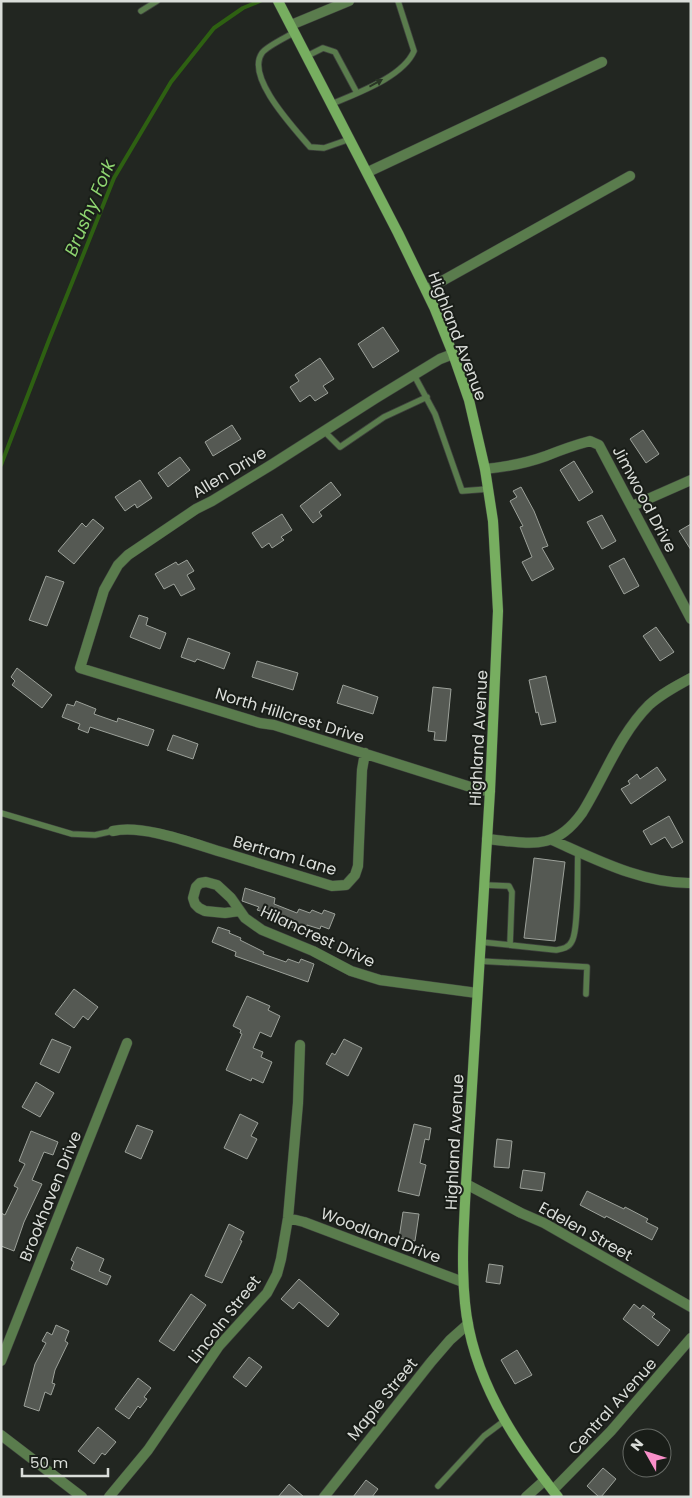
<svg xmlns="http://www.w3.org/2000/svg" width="692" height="1498" font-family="Poppins,sans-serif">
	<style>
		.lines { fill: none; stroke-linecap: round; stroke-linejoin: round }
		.stream { stroke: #2e6012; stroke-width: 4 }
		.building { fill: #555953; stroke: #9ca19a }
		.service-casing { stroke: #3f433e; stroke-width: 7 }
		.minor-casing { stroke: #3f433e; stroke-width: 11 }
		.secondary-casing { stroke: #3f433e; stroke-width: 11 }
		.service { stroke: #5a7c4d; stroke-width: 5.5 }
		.minor { stroke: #5a7c4d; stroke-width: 10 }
		.secondary { stroke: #77ae60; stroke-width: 10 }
		.oneway { fill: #293525 }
		.labels { text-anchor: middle; stroke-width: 4; stroke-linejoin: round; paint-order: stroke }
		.street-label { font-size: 16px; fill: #daddd9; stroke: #191d18 }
		.water-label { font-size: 18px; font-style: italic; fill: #8fd571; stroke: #191d18 }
	</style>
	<rect width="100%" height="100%" fill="#222621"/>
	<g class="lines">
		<!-- stream -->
		<path class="stream" d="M1,465l48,-125 65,-162 57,-96 43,-54 29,-20 17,-7"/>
	</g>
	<!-- building -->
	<path class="building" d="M383,327l16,24 -26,17 -15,-24z
		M320,358l14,21 -11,7 5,7 -13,8 -5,-6 -10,7 -10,-15 9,-6 -4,-6z
		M232,425l9,14 -28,17 -8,-14z
		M643,430l16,24 -13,9 -16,-24z
		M180,457l10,13 -22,17 -10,-14z
		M574,461l19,31 -14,9 -19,-31z
		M140,480l12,18 -15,10 -2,-4 -10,7 -10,-14z
		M331,482l10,13 -22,17 3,4 -9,7 -13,-17z
		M521,487l13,24 14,35 -6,2 12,21 -22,12 -10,-19 10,-5 -12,-30 3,-1 -13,-25 7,-4 -4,-6z
		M282,514l10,16 -11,7 3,3 -12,8 -3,-5 -7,5 -10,-15z
		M602,515l14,26 -14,8 -15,-27z
		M93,519l11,9 -30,36 -16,-13 24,-28 4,4z
		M691,524v26l-12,-19z
		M624,558l15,28 -15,8 -15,-28z
		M187,560l7,11 -7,4 8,14 -14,7 -7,-12 -10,5 -9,-15 21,-12 2,3z
		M46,576l18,6 -17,44 -18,-6z
		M139,615l9,3 -2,7 20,8 -6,16 -30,-12z
		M656,627l18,25 -14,9 -17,-25z
		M188,638l42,15 -6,16 -27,-10 -2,3 -14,-5z
		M257,661l41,12 -5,17 -41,-13z
		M17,668l35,27 -10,13 -30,-23 3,-4 -4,-4z
		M546,676l10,46 -15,3 -3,-13 -2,1 -7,-33z
		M343,685l35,12 -5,17 -36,-11z
		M433,687l18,2 -5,52 -12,-1 1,-8 -7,-1z
		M76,701l20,8 -2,5 23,8 1,-4 36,12 -6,16 -58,-19 -2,6 -10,-4 2,-5 -18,-7 5,-13 7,2z
		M173,735l25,9 -5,15 -26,-9z
		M657,767l9,13 -35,24 -10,-15 9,-5 -2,-3 9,-7 3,5z
		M669,816l14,26 -11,6 -7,-11 -14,8 -8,-14z
		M534,858l31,4 -10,79 -31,-3z
		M245,888l30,10 -1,6 23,9 2,-4 11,4 2,-3 10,4 2,-4 11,4 -6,15 -8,-3 -1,3 -13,-4 -1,4 -11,-5 -1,4 -14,-5 2,-5 -25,-8 2,-3 -17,-6z
		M218,927l12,4 -1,2 12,5 -1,2 24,12 -1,2 23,8 2,-3 11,4 2,-4 13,5 -6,18 -73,-26 1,-4 -24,-10z
		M74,989l24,18 -10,13 -5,-4 -9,12 -19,-14z
		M247,996l23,10 -2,4 12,6 -9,21 -11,-5 -7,16 10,4 -2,5 11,5 -9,21 -11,-5 -1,3 -25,-11 16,-36 -2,-1 1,-3 -8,-4z
		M52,1039l19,8 -12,26 -19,-9z
		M344,1039l18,9 -14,28 -22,-12 6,-11 3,2z
		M36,1082l18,11 -14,24 -18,-10z
		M240,1114l18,9 -7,13 6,3 -10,20 -23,-11z
		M414,1124l17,4 -2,12 -4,-1 -5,24 6,2 -7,31 -21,-5z
		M137,1125l16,6 -12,28 -16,-7z
		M31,1131l27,11 -5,13 -9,-3 -12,28 10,4 -18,38 -10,29 -13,-5v-33l4,2 13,-27 -4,-2 11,-22 -6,-3z
		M497,1139l15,2 -3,27 -15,-1z
		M523,1170l22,3 -3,18 -22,-3z
		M587,1191l37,18 1,-2 23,12 -2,3 12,6 -6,12 -46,-24 -1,2 -25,-13z
		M403,1212l16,2 -4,27 -16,-3z
		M229,1224l15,8 -4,8 2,1 -20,42 -17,-7z
		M77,1247l27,12 -5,12 12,5 -4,9 -36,-16 3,-7 -3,-2z
		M489,1264l14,2 -3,18 -14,-2z
		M299,1279l40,35 -11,13 -29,-25 -6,7 -12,-10z
		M191,1294l15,11 -32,46 -15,-10z
		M634,1304l6,5 3,-4 12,9 -3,3 18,13 -12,16 -35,-27z
		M56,1325l13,6 -4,10 3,2 -13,27 -3,13 3,1 -4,11 -6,-3 -6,19 -15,-5 11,-42 11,-21 -4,-2 5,-9 5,3z
		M517,1350l15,25 -17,9 -14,-24z
		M249,1357l13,10 -16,20 -13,-10z
		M138,1378l13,10 -7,9 3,2 -7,9 -2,-2 -9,13 -14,-10z
		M98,1427l18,15 -11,13 -3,-2 -8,11 -16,-13z
		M603,1468l13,11 -15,18h-2l-12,-11z
		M366,1480l12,9 -6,8h-19z
		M289,1484l15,13h-26z"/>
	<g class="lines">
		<defs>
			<path id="service" d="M141,11l16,-10
				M295,32c-8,5 -28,14 -33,21 -17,24 33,76 48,94l14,1 26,-9
				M307,56l16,-8 12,4 22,41
				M332,104c25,-11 71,-27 82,-53l-16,-50
				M414,375l21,39 27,77 26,-2
				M324,431l16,16 44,-30 43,-20
				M1,813l71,21 23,1 18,-4
				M484,885l25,1 3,6 -2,53
				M481,942l75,8c6,-1 13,-2 16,-9 7,-12 5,-72 6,-90
				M479,961l108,6 -1,27
				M438,1486l46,-50 20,-15"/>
			<path id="minor" d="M291,25l58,-24
				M368,172l234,-110
				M426,290l204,-114
				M453,354l-13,5 -64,39 -105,67 -59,36 -16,8 -68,46 -10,10 -14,25 -24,78 180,55 14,2 206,65 10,1
				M485,469c20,-2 42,-6 61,-13 15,-6 29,-11 44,-15l9,4 92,174
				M632,506l59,-26
				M113,831c31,-7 81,13 112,22 36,11 71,22 107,33l14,-1 9,-10 3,-9 4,-96 3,-17
				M487,839c43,4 67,13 95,-26 22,-35 37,-78 67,-108 12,-11 27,-19 42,-27
				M552,840c43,19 91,44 139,43
				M239,911l-14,2 -20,-2 -6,-3 -4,-4 -2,-6 3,-11 4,-4 6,-1 11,3 14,13 14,20 17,12 51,21 38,20 29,9 97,13
				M466,1184l55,29 23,10 147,84
				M288,1218l16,4 159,60
				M1,1361l126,-318
				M1,1435l81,62
				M553,1490l58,-59 80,-93
				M109,1497l39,-47 71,-104 48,-53 10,-19 4,-15 7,-41 10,-115 2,-58
				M324,1497l107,-135 19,-22 18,-16
				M526,1497l19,-17"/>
			<path id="secondary" d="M278,1l120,232 36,74 19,47 16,46 16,69 8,52 5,90 -8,180 -24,393c-2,40 -5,80 -1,119 7,74 48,137 93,194"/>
		</defs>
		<!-- service casing -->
		<use href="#service" class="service-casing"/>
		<!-- minor casing -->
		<use href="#minor" class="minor-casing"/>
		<!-- secondary casing -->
		<use href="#secondary" class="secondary-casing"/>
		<!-- service -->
		<use href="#service" class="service"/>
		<!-- minor -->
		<use href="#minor" class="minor"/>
		<!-- secondary -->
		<use href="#secondary" class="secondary"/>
	</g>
	<!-- one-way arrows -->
	<defs><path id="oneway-solid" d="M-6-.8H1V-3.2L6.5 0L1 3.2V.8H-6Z" transform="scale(1.25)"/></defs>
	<use class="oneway" href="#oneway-solid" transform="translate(376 83) rotate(-29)"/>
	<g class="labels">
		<!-- street labels -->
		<g class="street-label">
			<text transform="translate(458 336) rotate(69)" y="6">Highland Avenue</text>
			<text transform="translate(229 472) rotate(-31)" y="6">Allen Drive</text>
			<text transform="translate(645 499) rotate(62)" y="6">Jimwood Drive</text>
			<text transform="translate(290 715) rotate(17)" y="6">North Hillcrest Drive</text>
			<text transform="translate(478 738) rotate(-87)" y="6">Highland Avenue</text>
			<text transform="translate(285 855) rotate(16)" y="6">Bertram Lane</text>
			<text transform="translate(318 936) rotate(25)" y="6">Hilancrest Drive</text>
			<text transform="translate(454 1142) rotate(-87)" y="6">Highland Avenue</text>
			<text transform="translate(50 1196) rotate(-68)" y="6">Brookhaven Drive</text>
			<text transform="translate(586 1231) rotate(29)" y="6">Edelen Street</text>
			<text transform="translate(381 1235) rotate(21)" y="6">Woodland Drive</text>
			<text transform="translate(224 1319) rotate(-52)" y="6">Lincoln Street</text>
			<text transform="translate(382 1399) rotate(-51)" y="6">Maple Street</text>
			<text transform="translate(612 1406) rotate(-48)" y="6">Central Avenue</text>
		</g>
		<!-- water labels -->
		<g class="water-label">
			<text transform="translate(90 208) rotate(-67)" y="6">Brushy Fork</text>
		</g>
	</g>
	<!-- border -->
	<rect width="692" height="1498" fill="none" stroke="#daddd9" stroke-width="5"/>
	<!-- north arrow -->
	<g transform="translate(647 1453) rotate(309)"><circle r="24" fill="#191d18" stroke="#666a65"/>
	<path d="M0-4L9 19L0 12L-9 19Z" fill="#f98fc9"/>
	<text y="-8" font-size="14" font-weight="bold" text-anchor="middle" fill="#daddd9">N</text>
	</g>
	<!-- scale -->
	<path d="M22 1468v8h86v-8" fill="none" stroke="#daddd9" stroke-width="2.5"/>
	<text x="30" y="1468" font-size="15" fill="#daddd9" stroke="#191d18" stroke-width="4" paint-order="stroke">50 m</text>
</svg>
